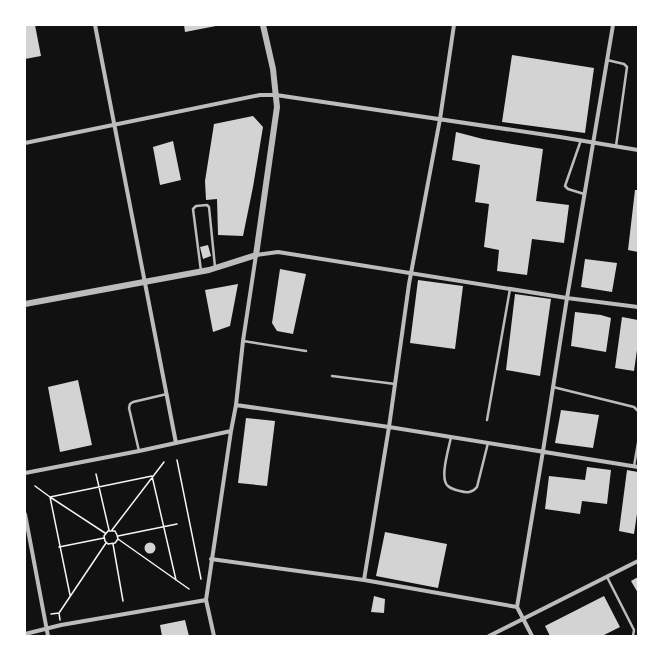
<svg xmlns="http://www.w3.org/2000/svg" width="663" height="661" font-family="Rubik,sans-serif">
	<style>
		.building { fill: #d3d3d3 }
		.lines { fill: none; stroke-linecap: round; stroke-linejoin: round }
		.path { stroke: #f5f5f5; stroke-width: 1.5 }
		.service { stroke: #bcbcbc; stroke-width: 2.5 }
		.minor { stroke: #bcbcbc; stroke-width: 4 }
		.tertiary { stroke: #bcbcbc; stroke-width: 6 }
	</style>
	<rect width="100%" height="100%" fill="#111"/>
	<!-- building -->
	<path class="building" d="M25,25h10l6,31 -16,3z
		M184,25h32v1l-31,6z
		M512,55l82,13 -9,65 -83,-11z
		M253,116l10,11 -10,60 -10,49 -25,-1 -1,-36 -11,1 -1,-19 9,-57z
		M456,132l27,7 60,10 -7,52 33,4 -5,38 -32,-4 -5,36 -30,-4 2,-21 -15,-3 5,-43 -14,-2 5,-37 -28,-5z
		M173,141l8,39 -21,5 -7,-38z
		M635,190h3v62l-10,-2z
		M208,245l3,11 -8,3 -3,-12z
		M585,259l32,4 -5,29 -31,-5z
		M280,269l26,5 -13,60 -16,-3 -5,-8z
		M418,280l45,6 -8,63 -45,-6z
		M238,284l-8,42 -17,6 -8,-42z
		M515,294l36,5 -11,77 -34,-6z
		M575,312l26,3 10,3 -5,34 -35,-6z
		M622,317l16,3v23l-4,28 -19,-3z
		M78,380l14,65 -32,7 -12,-65z
		M561,410l38,5 -6,33 -38,-5z
		M246,418l29,3 -8,65 -29,-3z
		M587,467l24,3 -4,34 -25,-3 -2,13 -35,-5 4,-33 36,4z
		M627,470l11,2v35l-4,27 -15,-3z
		M385,532l62,12 -9,44 -62,-12z
		M144.5 548a5.5 5.5 0 1 1 11 0a5.5 5.5 0 1 1-11 0Z
		M638,577v16l-7,-12z
		M374,596l11,3 -1,14 -13,-1z
		M604,596l16,31 -18,9h-52l-5,-10z
		M185,620l4,16h-27l-2,-11z"/>
	<g class="lines">
		<!-- path -->
		<path class="path" d="M177,460l24,119
			M96,474l13,56
			M35,486l15,11 55,36
			M112,530l52,-68
			M118,536l59,-12
			M118,539l-3,4 -7,1 -3,-3 -1,-5 4,-5h7l2,4 1,4 71,50
			M113,544l10,57
			M59,547l45,-9
			M70,595l-20,-98 102,-21 24,104
			M51,614l8,-1
			M60,620l-1,-7 47,-70"/>
		<!-- service -->
		<path class="service" d="M607,60l17,4 3,3 -11,79
			M581,140l-16,46 3,3 16,5
			M201,271l-8,-62 3,-3 11,-1 2,2 6,60
			M243,341l63,10
			M332,376l63,8
			M553,387l81,20 4,4
			M487,420l23,-131
			M451,437c-2,11 -12,42 -3,49 3,3 8,4 12,5 7,2 12,2 17,-4l11,-44
			M139,451l-10,-43 1,-4 3,-2 34,-8
			M634,466l4,-23
			M607,577l27,53 -1,6"/>
		<!-- minor -->
		<path class="minor" d="M95,25l81,418
			M25,143l235,-48h16l284,42 78,13
			M236,405l153,22 249,40
			M25,473l114,-22 92,-20
			M25,514l23,122
			M211,559l153,21 153,27
			M364,580l25,-153 20,-143 31,-165 14,-94
			M517,607l26,-156 24,-153 46,-273
			M517,607l15,29
			M25,634l36,-9 145,-25
			M214,636l-8,-36 25,-169 5,-26 7,-64 13,-86 22,-3 289,46 71,9
			M489,636l149,-75"/>
		<!-- tertiary -->
		<path class="tertiary" d="M25,304l184,-34 47,-15 21,-148 -4,-38 -10,-44"/>
	</g>
	<!-- border -->
	<rect width="663" height="661" fill="none" stroke="#ffffff" stroke-width="52"/>
</svg>
